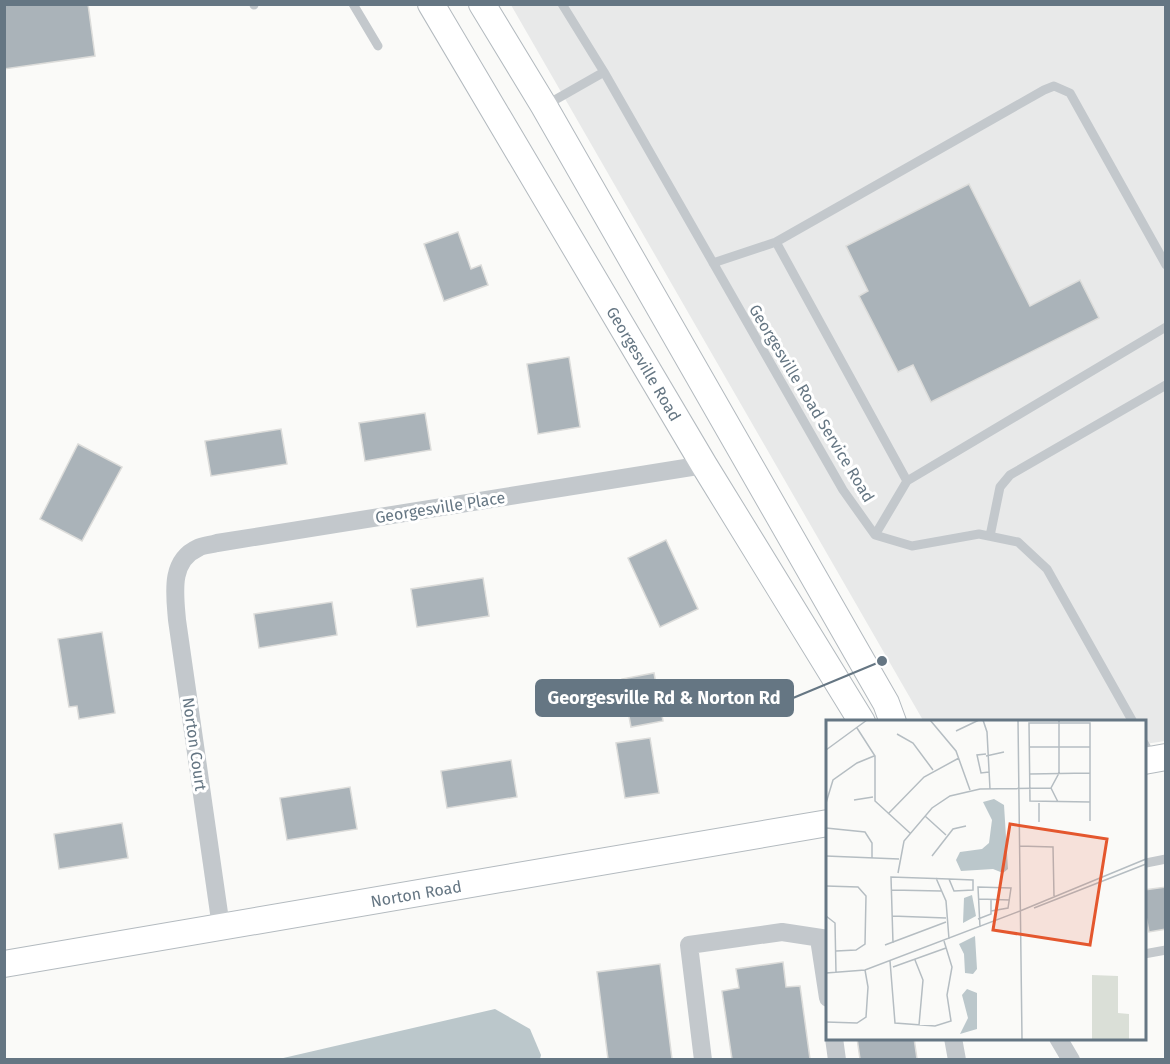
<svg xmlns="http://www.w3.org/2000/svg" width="1170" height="1064" font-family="'Fira Sans',sans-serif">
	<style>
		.built { fill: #e8e9e9 }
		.water { fill: #bbc7cb }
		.building { fill: #aab3b9; stroke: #dcdcda; stroke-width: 1.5 }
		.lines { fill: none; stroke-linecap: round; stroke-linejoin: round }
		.secondary-casing { stroke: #b3babf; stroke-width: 28 }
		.service { stroke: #c3c8cc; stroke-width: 9 }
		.minor { stroke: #c3c8cc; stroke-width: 18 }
		.secondary { stroke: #fff; stroke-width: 26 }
		.labels { text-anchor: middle; stroke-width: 6; stroke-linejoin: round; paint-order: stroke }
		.street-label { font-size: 16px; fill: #657683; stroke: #fff }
		.inset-road { fill: none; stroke: #b5bdc2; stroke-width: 1.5 }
		.view { fill: #e4572e; fill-opacity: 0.15; stroke: #e4572e; stroke-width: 3 }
		.inset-edge { fill: none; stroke: #657683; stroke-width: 3 }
		.leader { fill: none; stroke: #657683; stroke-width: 2 }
		.callout-dot { fill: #657683; stroke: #fff; stroke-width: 2 }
		.callout { fill: #657683; stroke: #657683; stroke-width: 2 }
		.callout-label { font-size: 18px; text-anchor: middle; font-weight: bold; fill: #fff }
	</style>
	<rect width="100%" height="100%" fill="#fafaf8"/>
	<!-- built -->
	<path class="built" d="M511,5h654v736l-20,3 -1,-22h-220z"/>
	<!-- water -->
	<path class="water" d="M495,1009l35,20 11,26 -1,4h-261z"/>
	<!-- building -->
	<path class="building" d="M4,4h84l7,52 -91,13z
		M969,184l61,122 50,-26 19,38 -168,84 -18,-37 -15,7 -39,-76 9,-5 -22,-45z
		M458,232l13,37 10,-4 7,20 -44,16 -20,-57z
		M569,357l11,70 -42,7 -11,-70z
		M425,413l6,37 -66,11 -6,-38z
		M281,429l6,35 -76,12 -6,-35z
		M78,444l44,23 -40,74 -42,-22z
		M666,540l32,69 -38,18 -32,-69z
		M483,578l6,38 -72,11 -6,-38z
		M332,602l5,33 -78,13 -5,-34z
		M102,632l13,81 -36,6 -2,-13 -8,1 -11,-68z
		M654,673l9,48 -32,6 -9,-48z
		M650,738l9,55 -34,5 -9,-55z
		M511,760l6,37 -70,11 -6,-37z
		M350,787l7,42 -70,11 -7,-42z
		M122,823l6,35 -69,11 -5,-35z
		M1166,887v42l-17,3 -5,-26v-16z
		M783,962l3,25 14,-1 10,73h-78l-10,-68 17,-3 -3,-19z
		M660,964l12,95h-64l-11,-87z
		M857,1038h57l3,21h-57z"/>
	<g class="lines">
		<defs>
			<g id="secondary">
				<path id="s1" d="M431,4l273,461 158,257"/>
				<path d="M482,4l62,102 323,564 19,33 7,19"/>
				<path d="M1144,761l22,-4"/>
				<path id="s2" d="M4,964l824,-141"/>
			</g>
		</defs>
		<!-- secondary casing -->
		<use href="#secondary" class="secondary-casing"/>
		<!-- service -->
		<path class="service" d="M254,4v1
			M353,4l25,42
			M562,4l42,68 239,418 32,45 37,11 67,-12 39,8 29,27 86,153
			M546,105l58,-33
			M776,242l268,-152 10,-4 16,7 96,172
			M713,263l63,-21 131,239 -32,54
			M907,481l259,-154
			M990,536l10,-49 10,-12 156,-90
			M1144,743l8,14
			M1146,863l20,-4
			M1144,954l22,-4"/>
		<!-- minor -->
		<path class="minor" d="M221,927l-44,-307c-2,-25 -8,-59 21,-72 5,-3 13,-3 19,-5l487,-78
			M819,939l9,59
			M834,1038l3,22
			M953,1038l4,22
			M1058,1038l13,22
			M703,1060l-14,-115 93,-13 46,7"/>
		<!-- secondary -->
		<use href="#secondary" class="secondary"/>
	</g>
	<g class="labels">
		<!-- street labels -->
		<g class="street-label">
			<text dy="6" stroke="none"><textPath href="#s1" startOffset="418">Georgesville Road</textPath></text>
			<text transform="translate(812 403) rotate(59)" y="6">Georgesville Road Service Road</text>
			<text transform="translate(440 507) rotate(-9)" y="6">Georgesville Place</text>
			<text transform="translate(195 744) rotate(82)" y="6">Norton Court</text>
			<text dy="6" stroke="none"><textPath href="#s2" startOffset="418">Norton Road</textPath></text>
		</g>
	</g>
	<!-- overview -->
	<g transform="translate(826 720)">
		<rect width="320" height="320" fill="#fafaf8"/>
		<path d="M266,255l26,1v37l11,1v25h-37z" fill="#dadfd7"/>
		<path d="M168,79l10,6 4,64 -5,4 -10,-4 -32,2 -5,-11 4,-8 22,-3 7,-6 3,-23 -9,-18zM146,175l4,21 -13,7 1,-25zM149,216l2,33 -4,5 -8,-1 -1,-19 -5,-10zM141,269l10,4v36l-17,5 8,-16 -6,-23z" fill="#bbc7cb"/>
		<path class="inset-road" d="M104,0l26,31 14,39M157,0l4,12 3,57M192,0l4,319M31,8l18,28v45l35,32M130,11l23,-11M71,14l16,9 20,27M203,27h61M0,30l41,-30M160,34l-9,1 4,18 8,-1M160,36l18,-4M204,54l60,-1M28,80l19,-3M232,82l-7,-14 8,-15v-53M264,82l-60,-1 -1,-78h61v98M0,83l7,-23 24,-17 17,-7M62,94l36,-37 35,-19M99,96l21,19M213,102v-19M0,108l39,4 7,11v15M193,126l34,1 1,49M0,136l73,3M106,136l21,-27 13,-3M72,153l6,-32 28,-33 18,-12 30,-7 71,-1M110,158l10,23 3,38M123,159l24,1v10l-19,1zM0,166l32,1 8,9 -1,48 -9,6 -20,1M65,170l50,1M153,179l31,1M208,188l112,-44M194,191l126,-52M0,196l9,7 1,50M66,196l54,2M152,199l13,-5v-14M154,207l-2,-40 33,1 -3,20 -17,3M67,223l-2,-66 58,2M59,225l61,-23M89,240l8,20 -4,45M64,241l5,62 40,3 16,-5 -4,-26 5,-28 -8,-26M67,247l53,-19M0,253l39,-3 155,-59M0,302l31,1 9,-6 2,-30 -3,-17"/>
		<path class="view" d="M184,104l97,15 -17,106 -97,-15z"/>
		<rect width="320" height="320" class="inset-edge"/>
	</g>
	<!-- callouts -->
	<path class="leader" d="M882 661L793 698"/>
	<circle class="callout-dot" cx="882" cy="661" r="6"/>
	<rect class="callout" x="536" y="680" width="257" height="36" rx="6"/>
	<g class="callout-label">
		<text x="664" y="704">Georgesville Rd &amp; Norton Rd</text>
	</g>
	<!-- border -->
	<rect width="1170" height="1064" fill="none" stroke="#657683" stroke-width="12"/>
</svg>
